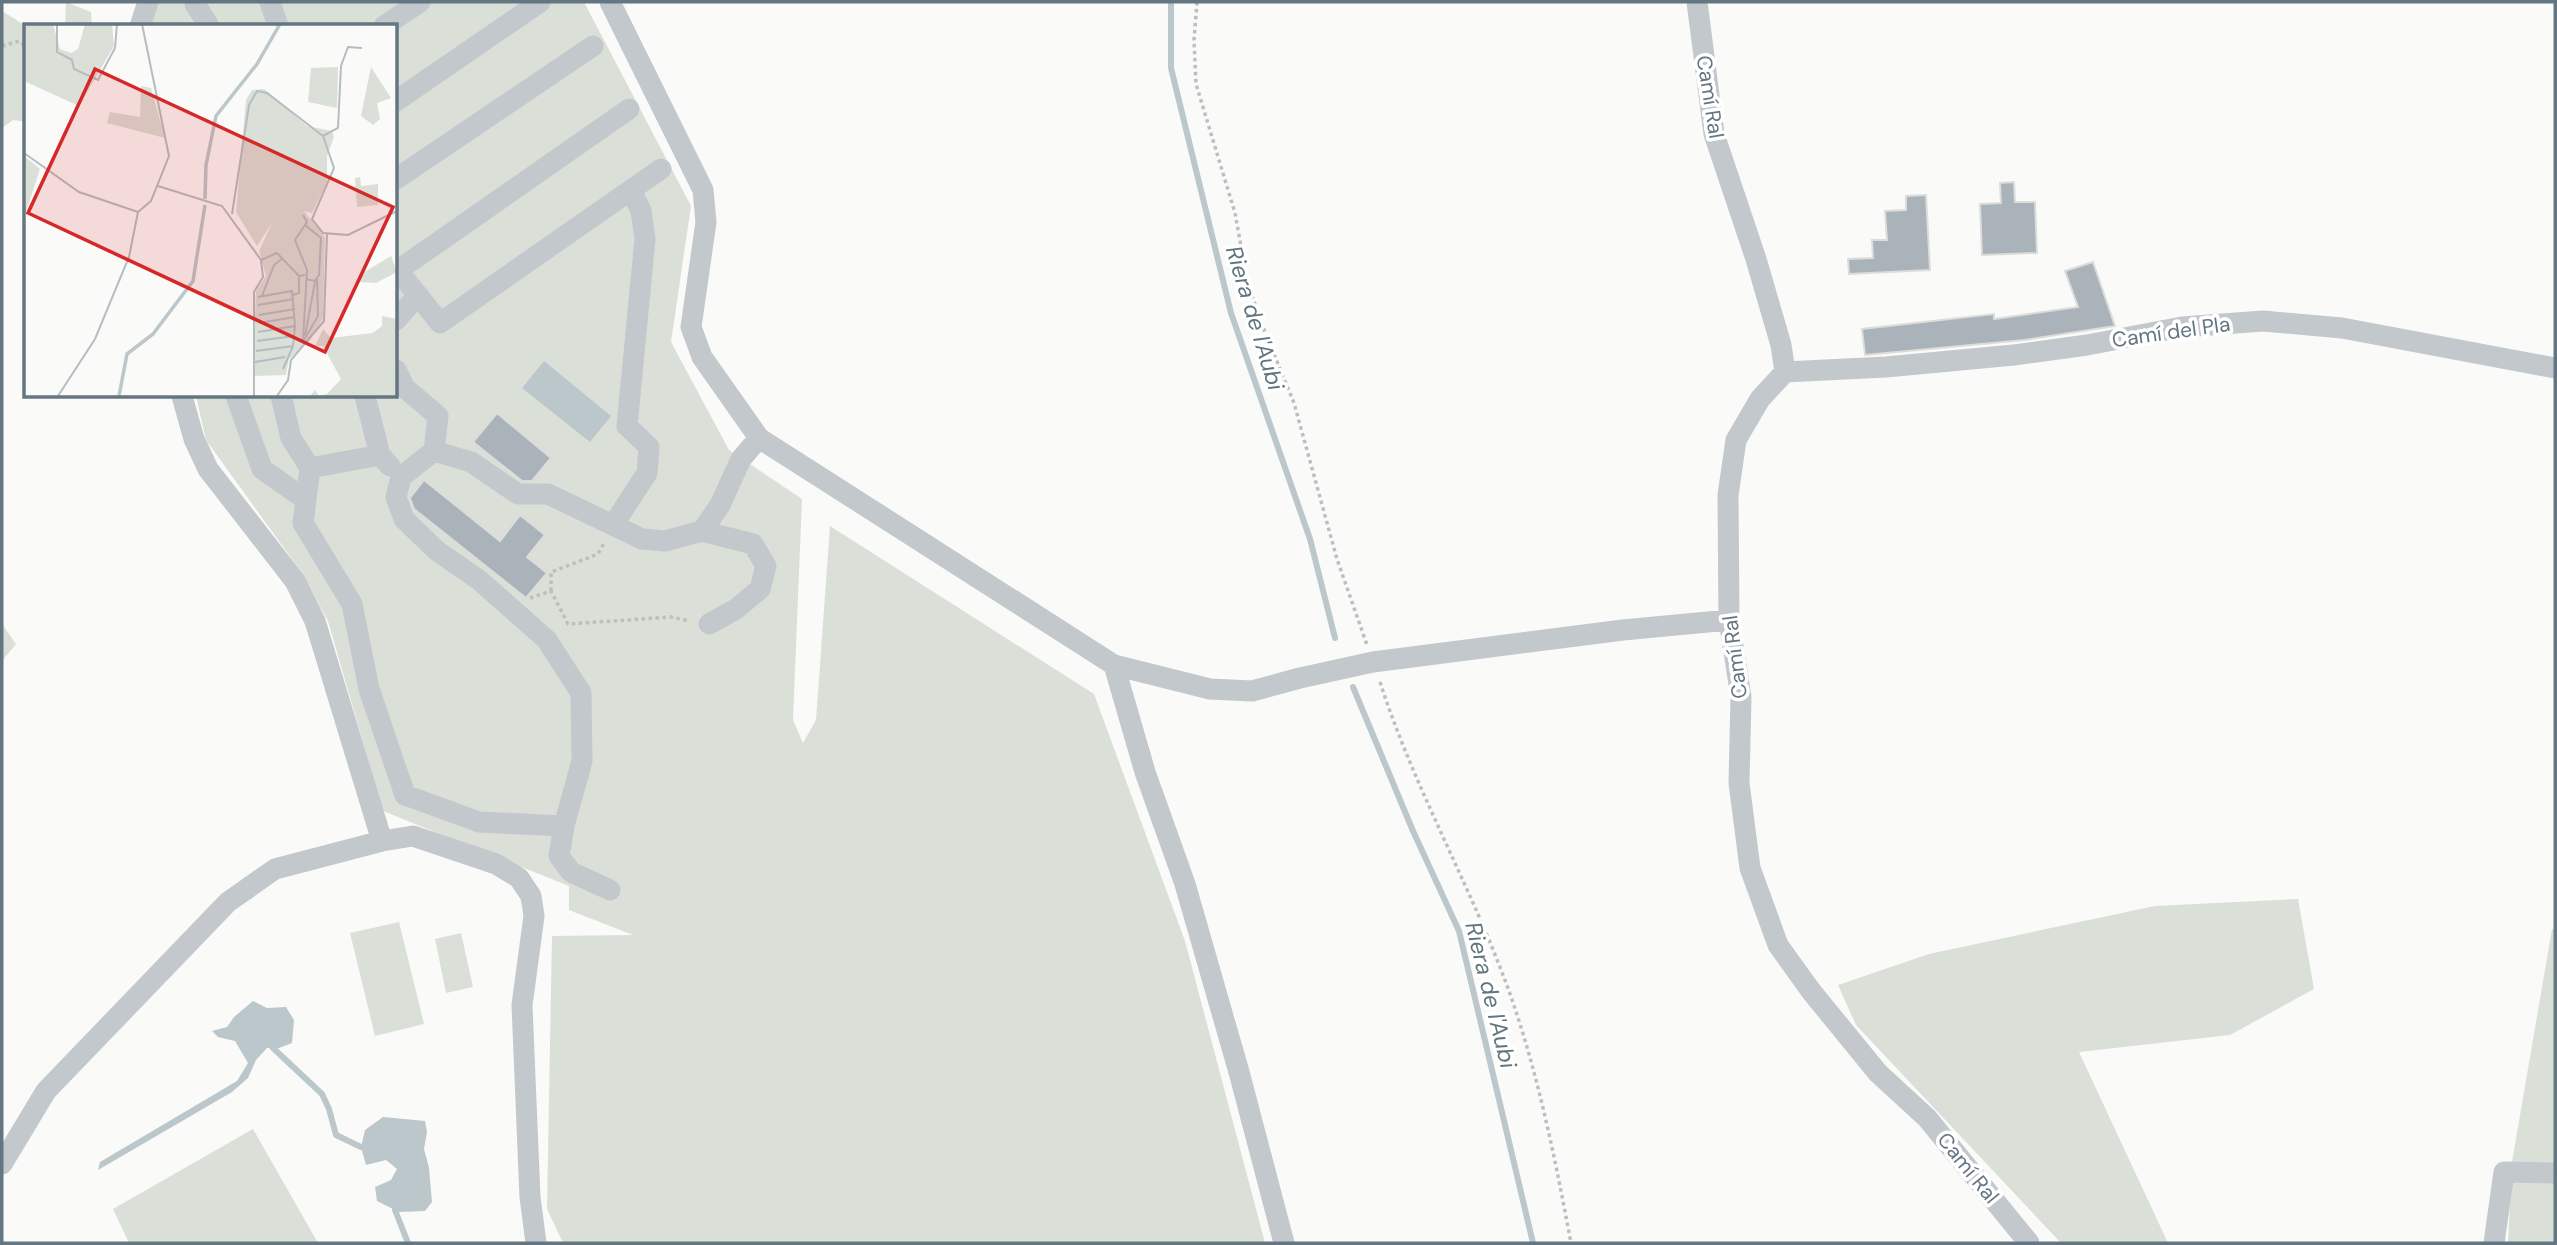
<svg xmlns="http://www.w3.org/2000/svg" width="2557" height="1245" font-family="'DM Sans',sans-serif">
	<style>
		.green { fill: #dadfd7 }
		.water { fill: #bbc7cb }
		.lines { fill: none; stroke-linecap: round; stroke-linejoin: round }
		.stream { stroke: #bbc7cb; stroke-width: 6 }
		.building { fill: #aab3b9; stroke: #dcdcda; stroke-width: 2 }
		.path { stroke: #bbbfc2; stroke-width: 3.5; stroke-dasharray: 3.5 3.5; stroke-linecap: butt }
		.minor { stroke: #c3c8cc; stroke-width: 21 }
		.labels { text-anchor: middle; stroke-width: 7; stroke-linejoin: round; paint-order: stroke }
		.street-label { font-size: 21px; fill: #657683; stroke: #fff }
		.water-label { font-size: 23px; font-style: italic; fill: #60757c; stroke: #fff }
		.inset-river { fill: none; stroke: #bbc7cb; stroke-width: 3.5 }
		.inset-road { fill: none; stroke: #b5bdc2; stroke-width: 2 }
		.view { fill: #d62828; fill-opacity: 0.15; stroke: #d62828; stroke-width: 3.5 }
		.inset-edge { fill: none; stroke: #657683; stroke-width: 3.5 }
	</style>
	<rect width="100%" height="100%" fill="#fafaf8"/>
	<!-- green -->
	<path class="green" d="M66,2l25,10 1,14h-27z
		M159,2h425l107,204 -20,136 58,108 73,49 -9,221 10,23 13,-23 14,-194 264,168 91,247 80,302h-702l-16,-34 5,-273 81,-1 -64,-25v-24l-186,-75 -55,-190 -26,-48 -96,-133 -10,-44h200v-370h-247z
		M2,11l24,15v96l-13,-2 -11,8z
		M2,624l14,20 -14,17z
		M2298,899l16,90 -84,46 -151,17 89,191h-107l-205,-218 -18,-40 91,-31 226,-48z
		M399,922l25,102 -49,12 -25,-103z
		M2552,929h3v314h-47l4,-81z
		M461,933l12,54 -27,6 -11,-54z
		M253,1129l65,114h-189l-16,-34z"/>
	<!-- water -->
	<path class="water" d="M544,361l67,55 -21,26 -68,-54z
		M253,1001l14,7 19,-1 8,13 -2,23 -13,5h-12l-11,12 -8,18 -16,14 -134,78 2,-8 137,-81 11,-18 -13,-22 -17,-4 -6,-6 15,-4 7,-10z
		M383,1117l42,4 2,11 -3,17 5,19 3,34 -7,9 -26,1 -22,-11 -2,-14 16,-7 6,-11 -11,-9 -20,5 -5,-18 4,-17z"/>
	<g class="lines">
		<!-- stream -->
		<path class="stream" d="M1171,2v66l60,245 79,226 25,99
			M1353,687l60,144 46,100 74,312
			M273,1048l49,46 7,15 7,26 25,12
			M395,1210l13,33"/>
	</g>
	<!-- building -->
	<path class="building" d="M2014,182l1,20h20l2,51 -55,2 -2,-51 21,-1 -1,-20z
		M1926,195l4,75 -81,4 -1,-15 25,-1 -1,-18h15l-2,-29 21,-1v-14z
		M2093,262l22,64 -91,14 -159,15 -3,-26 132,-15v5l84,-12 -13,-36z
		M497,413l54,45 -19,23h-10l-49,-39z
		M424,480l76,61 20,-26 25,20 -18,22 20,16 -21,25 -112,-89 -4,-11z"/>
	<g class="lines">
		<!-- path -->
		<path class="path" d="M1197,2l-3,38 2,44 39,129 12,67 13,40 34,83 43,156 30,86
			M2,46l17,-5 7,6
			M551,591v-19l47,-18 6,-11
			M530,598l21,-7 17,33 103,-7 19,4
			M1380,682c34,106 91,204 129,309 29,82 46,167 62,252"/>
		<!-- minor -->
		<path class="minor" d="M270,2l8,24
			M610,2l93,188 3,32 -15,105 11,30 57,81 355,227 96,24 42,2 48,-13 73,-16 250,-32 106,-10
			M1697,2l17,132 42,125 25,86 4,27 -25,27 -24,41 -8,55 1,125 12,77 -2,86 11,85 28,77 33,46 67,82 49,45 102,125
			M195,4l14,22
			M140,26l8,-24
			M384,26l36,-24
			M396,101l144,-99
			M396,179l197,-133
			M396,268l44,55 221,-154
			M397,271l232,-162
			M396,320l22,-25
			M396,370l9,18 33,28 -4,35
			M1785,372l101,-5 128,-12 73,-10 95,-18 81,-6 79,7 213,40
			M182,396l12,43 14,30 87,112 20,40 67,220
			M236,396l26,73 44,31
			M281,396l10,42 19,30
			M365,396l15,59 10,11
			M380,455l-70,13 -7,55 49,81 17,85 36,106 74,27 85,4
			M613,525l34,-52 2,-26 -22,-21 18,-187 -4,-28 -10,-21
			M702,531l51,13 13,22 -6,23 -24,20 -27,15
			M1114,665l31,107 40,112 54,188 45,171
			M610,890l-39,-18 -12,-16 5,-30 18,-65 -1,-68 -34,-53 -68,-60 -43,-30 -32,-31 -8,-22 5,-20 33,-26 37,11 47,32h30l94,45 23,2 37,-10 18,-26 21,-46 18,-21
			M2,1164l44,-73 182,-189 47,-33 107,-28 31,-5 83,28 23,14 12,18 3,20 -12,89 8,192 6,46
			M2494,1243l10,-71 51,1"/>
	</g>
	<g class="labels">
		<!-- street labels -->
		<g class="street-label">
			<text transform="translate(1710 97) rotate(81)" y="7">Camí Ral</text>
			<text transform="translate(2171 332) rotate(-8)" y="7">Camí del Pla</text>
			<text transform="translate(1735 657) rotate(-97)" y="7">Camí Ral</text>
			<text transform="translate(1968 1168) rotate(51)" y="7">Camí Ral</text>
		</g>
		<!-- water labels -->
		<g class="water-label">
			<text transform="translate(1255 318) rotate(73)" y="8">Riera de l'Aubi</text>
			<text transform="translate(1491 995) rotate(76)" y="8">Riera de l'Aubi</text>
		</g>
	</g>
	<!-- overview -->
	<g transform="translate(24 24)">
		<rect width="373" height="373" fill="#fafaf8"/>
		<path d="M0,0h29l7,25 11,4 7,-4 7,-25h27l2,22 -35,60 -55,-25zM314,43l-1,41 -29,-6 3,-34zM347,43l20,31 -14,5 3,16 -7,6 -12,-9zM117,62l10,2 14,50 -58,-15 3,-11 30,5zM240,65l43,37 25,5 2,6 -7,19v26l-15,31 -8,-2 21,26 -2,81 -13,22 -21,19 -3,16 -32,1 -1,-14 3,-71 10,-15 -7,-25 13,-28 -15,23 -21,-34 10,-112 6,-10zM0,132l16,13 -14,43h-2zM336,153l1,9 17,-2v21l-21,2 -2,-29zM367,232l6,16 -21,11 -16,-1 -2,-6zM358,292l15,3v77h-87l5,-6 4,6 8,-2 14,-15 -18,-33h-8l8,-17 8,9 42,-5 9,-7z" fill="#dadfd7"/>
		<path class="inset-river" d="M181,175l1,-34 10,-49 41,-52 23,-40M95,372l8,-42 26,-20 40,-53 12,-76"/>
		<path class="inset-road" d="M33,0v28l15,8 2,9 24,11 17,-32 2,-24M299,112l15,-8 3,-62 7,-19 14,1M0,129l55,39 59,20M134,162l64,20 39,54 2,17 -9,15v104M208,190l17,-109 8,-14 10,2 56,43 11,32 -22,51 11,14 25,2 49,-24M279,191l4,7 -12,18 12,30 -4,71M281,201l16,13 -2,37 -4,6 -9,-2M237,236l16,-7 22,23 6,-1M269,271l6,-2v-17M238,272l12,-31 9,-7M234,281l36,-6M235,291l36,-6M235,299l36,-6M234,308l37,-6M281,312l10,-54M280,316l14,-24 -1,-39M233,317l37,-5M232,327l37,-5 2,-20 -3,-35 -34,6M231,338l30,-5M259,345l10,-23M34,372l37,-57 34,-82 9,-45 13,-11 18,-45 -27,-132M253,372l11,-16 3,-20 33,-39 3,-87"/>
		<path class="view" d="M71,45l298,138 -68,145 -297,-139z"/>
		<rect width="373" height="373" class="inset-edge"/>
	</g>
	<!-- border -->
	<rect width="2557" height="1245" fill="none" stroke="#657683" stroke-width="7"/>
</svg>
